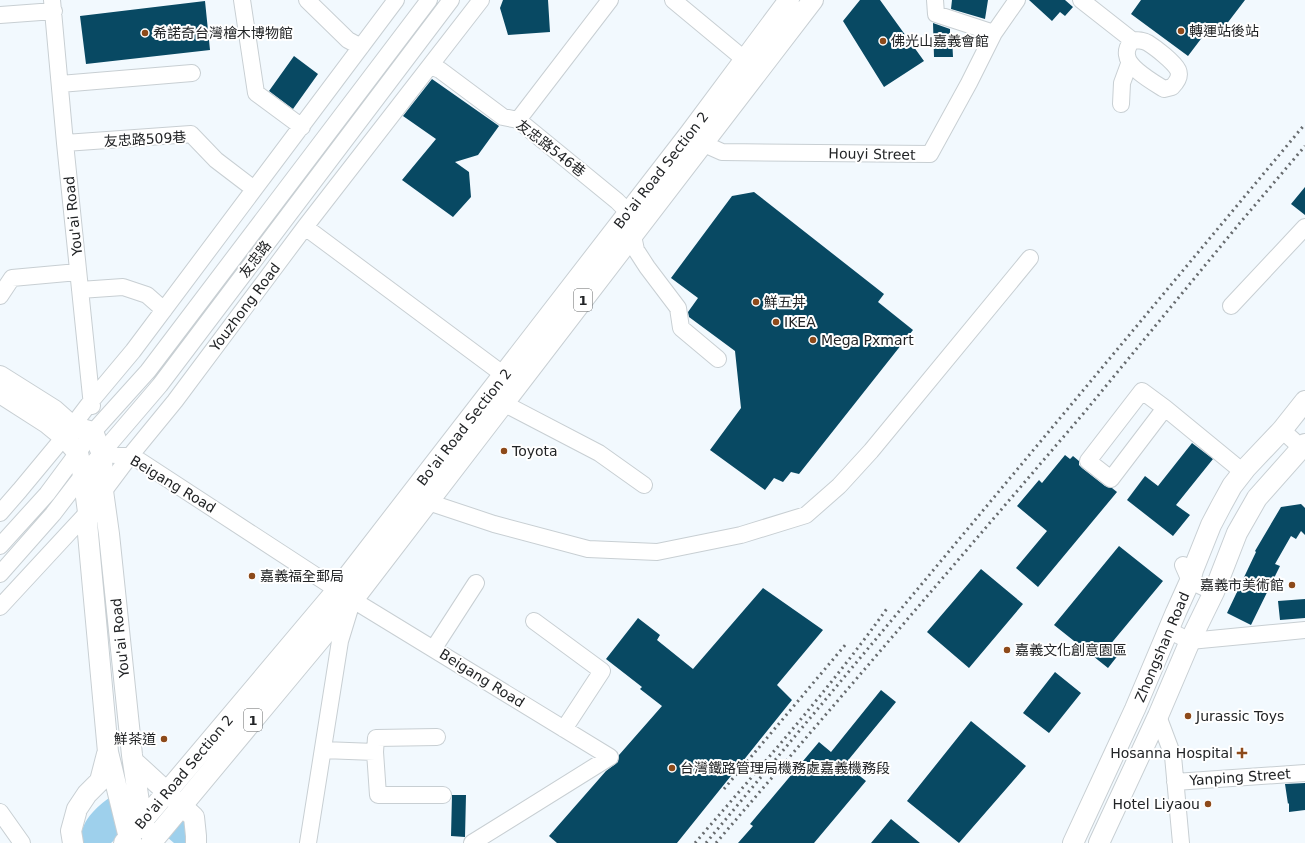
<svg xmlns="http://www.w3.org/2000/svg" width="1305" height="843" font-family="'DejaVu Sans','Noto Sans TC',sans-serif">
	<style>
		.green { fill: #9ed0ec }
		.building { fill: #084963 }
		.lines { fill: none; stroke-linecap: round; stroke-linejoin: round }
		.minor-casing { stroke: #c8cfd3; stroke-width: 18 }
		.major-casing { stroke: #c8cfd3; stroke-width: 22 }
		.minor { stroke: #fff; stroke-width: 16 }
		.major { stroke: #fff; stroke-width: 20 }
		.rail { stroke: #676b6e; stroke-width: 3; stroke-dasharray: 2 4; stroke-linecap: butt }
		.poi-dot { fill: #8d4a1a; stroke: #fff; stroke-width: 1.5 }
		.labels { text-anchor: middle; stroke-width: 4; stroke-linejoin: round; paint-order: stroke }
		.shield { fill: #fff; stroke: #646667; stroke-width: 1 }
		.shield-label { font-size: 13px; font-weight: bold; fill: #222426 }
		.poi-label { font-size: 14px; fill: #222426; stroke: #fff; text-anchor: start }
		.street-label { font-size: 14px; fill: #222426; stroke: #fff }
	</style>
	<rect width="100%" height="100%" fill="#f2f9fe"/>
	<!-- green -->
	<path class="green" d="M112,796l6,41 -7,6h-30c-2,-21 15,-36 31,-47z
		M183,817l4,4 4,22h-17l-7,-6z"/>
	<!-- building -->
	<path class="building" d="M503,0h45l2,32 -42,3 -8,-27z
		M860,0h20l44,61 -40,26 -41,-66z
		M952,0h36l-3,19 -34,-10z
		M1029,0h36l8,7 -8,9 -5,-4 -8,9z
		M1141,0h104l-26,34 -9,-7 -22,29 -57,-42z
		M205,1l5,49 -124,14 -6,-48z
		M933,23l17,6v9h2l1,19h-19z
		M294,56l24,18 -25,35 -24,-18z
		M432,79l67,47 -21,29 -23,7 14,10 2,25 -18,20 -51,-37 34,-41 -33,-23z
		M1305,187v28l-14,-11z
		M754,192l130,102 -6,8 35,28 -114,144 -8,-2 -8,10 -9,-4 -9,12 -55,-40 31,-42 -6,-57 -46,-34 -1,-5 10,-14 -27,-20 61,-82z
		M1192,443l21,16 -37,46 14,10 -17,21 -46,-36 18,-24 13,10z
		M1065,455l5,4 3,-3 6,5v4l3,3 23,18 7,2 5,4 -79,95 -22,-19 31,-37 -30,-25 22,-26 3,3z
		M1301,504l4,4v27l-4,-4 -5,8 -5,-3 -16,28 5,2 -29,59 -24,-12 29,-61 -1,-1 26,-44z
		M1119,546l44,35 -54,65 10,8 -11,14 -54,-43z
		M981,569l42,35 -54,64 -42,-36z
		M763,588l60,42 -46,55 15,15 -115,143h-120l-8,-7 57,-65 12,-9 1,-7 43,-49 -22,-17 2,-2 -36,-28 32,-41 22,17 -3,5 36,29z
		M1305,599v19l-25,2 -2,-19z
		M1055,672l26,21 -32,40 -26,-20z
		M881,690l15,12 -51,62 21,17 -52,62h-76l15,-17 -3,-2 69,-82 12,10z
		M971,721l55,45 -67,77 -52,-42z
		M1305,783v27l-16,2v-9l-1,1 -3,-20z
		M452,795h14l-1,42 -14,-1z
		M891,819l29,24h-49z"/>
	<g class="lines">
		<defs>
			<path id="minor" d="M52,0l13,143 27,263
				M242,0l14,93 46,34
				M307,0l41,40 13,7
				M673,0l71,59
				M935,0l1,14 58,19
				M1081,0l51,40
				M0,15l54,-4
				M1132,40c6,0 11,0 16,3 8,5 26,19 30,27 3,7 -2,13 -6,17l-8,2c-11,-7 -36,-21 -37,-34 -1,-6 2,-10 5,-15z
				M430,66l10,4 63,47 15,3 99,81 11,11 8,38 11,17 31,41 3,20 37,31
				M60,84l132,-11
				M1121,104l1,-21 7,-19
				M518,120l92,-120
				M695,137l9,7 18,8 208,2 39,-71 25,-50 23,-33
				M65,143l126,-9 25,26 38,29
				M305,227l199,148
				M80,290l43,-3 24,8 17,15
				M0,296l12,-18 66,-6
				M1231,306l74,-79
				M503,403l96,50 45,32
				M1165,408l-54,71 -23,-18 54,-70 23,17 78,64
				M1282,430l23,21
				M102,454l28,2 10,5 213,139 257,157 -138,86
				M428,502l66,22 94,25 69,3 84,-17 65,-20 33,-29 32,-35 159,-193
				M0,513l20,-23 44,-53 28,-37 41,-49 263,-351
				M0,546l47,-52 46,-62 55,-61 281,-371
				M1183,565l7,16 24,11
				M0,574l53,-60 30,-39 77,-90 291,-385
				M0,607l88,-95 42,-56 45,-55 130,-174 176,-227
				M534,621l68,50 -38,58
				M1168,630l22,11 115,-11
				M434,648l42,-65
				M1158,716l15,40 8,87
				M323,750l52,2 3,43h65
				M375,752l1,-14 61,-1
				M1175,782l130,-9
				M0,812l22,31
				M308,843l32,-202 11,-36"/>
			<path id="major" d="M0,376l54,34 18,16 21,6 9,22 1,37 6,43 23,221 10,67 4,7
				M0,393l47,30 17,14 14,16 5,22 5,37 -1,11 21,229 21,86 3,5
				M133,761l61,56 2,19v7
				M73,843l-2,-12 6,-22 10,-15 13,-13 7,-27
				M124,843l213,-253 353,-457 99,-133
				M151,843l202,-243 460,-600
				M1073,843l62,-134 41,-97 14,-31 3,-11 18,-45 10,-19 11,-20 14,-18 36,-38 23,-29
				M1099,843l59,-127 32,-75 24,-49 23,-59 20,-35 48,-54"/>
		</defs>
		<!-- minor casing -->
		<use href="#minor" class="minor-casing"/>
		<!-- major casing -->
		<use href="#major" class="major-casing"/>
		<!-- minor -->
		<use href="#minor" class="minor"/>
		<!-- major -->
		<use href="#major" class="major"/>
		<!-- rail -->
		<path class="rail" d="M724,789l122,-145
			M695,843c66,-77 134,-153 193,-236
			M706,843l599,-719
			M716,843l367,-429 156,-190 66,-78"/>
	</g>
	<!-- markers -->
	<g class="poi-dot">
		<circle cx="1181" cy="31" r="4"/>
		<circle cx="145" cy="33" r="4"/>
		<circle cx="883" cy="41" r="4"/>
		<circle cx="756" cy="302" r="4"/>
		<circle cx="776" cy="322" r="4"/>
		<circle cx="813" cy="340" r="4"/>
		<circle cx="504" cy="451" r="4"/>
		<circle cx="252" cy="576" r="4"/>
		<circle cx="1292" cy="585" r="4"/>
		<circle cx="1007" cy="650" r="4"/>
		<circle cx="1188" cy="716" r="4"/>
		<circle cx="164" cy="739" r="4"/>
		<path d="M1240 747h4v4h4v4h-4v4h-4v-4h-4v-4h4z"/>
		<circle cx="672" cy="768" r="4"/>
		<circle cx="1208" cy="804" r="4"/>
	</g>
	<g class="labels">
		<!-- shield labels -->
		<g class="shield">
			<rect x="574" y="289" width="18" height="22" rx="3"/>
			<rect x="244" y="709" width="18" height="22" rx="3"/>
		</g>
		<g class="shield-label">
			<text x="583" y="305">1</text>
			<text x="253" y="725">1</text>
		</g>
		<!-- poi labels -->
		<g class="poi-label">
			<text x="1189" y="36">轉運站後站</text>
			<text x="153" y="38">希諾奇台灣檜木博物館</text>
			<text x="891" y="46">佛光山嘉義會館</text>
			<text x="764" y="307">鮮五丼</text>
			<text x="784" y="327">IKEA</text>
			<text x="821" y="345">Mega Pxmart</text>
			<text x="512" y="456">Toyota</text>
			<text x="260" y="581">嘉義福全郵局</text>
			<text x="1284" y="590" text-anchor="end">嘉義市美術館</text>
			<text x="1015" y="655">嘉義文化創意園區</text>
			<text x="1196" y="721">Jurassic Toys</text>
			<text x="156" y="744" text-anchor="end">鮮茶道</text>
			<text x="1233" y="758" text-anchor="end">Hosanna Hospital</text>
			<text x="680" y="773">台灣鐵路管理局機務處嘉義機務段</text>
			<text x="1200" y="809" text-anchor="end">Hotel Liyaou</text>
		</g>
		<!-- street labels -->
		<g class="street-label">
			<text transform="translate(145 139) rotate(-3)" y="5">友忠路509巷</text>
			<text transform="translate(551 148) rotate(38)" y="5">友忠路546巷</text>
			<text transform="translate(872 154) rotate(1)" y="5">Houyi Street</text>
			<text transform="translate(661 170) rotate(-52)" y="5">Bo'ai Road Section 2</text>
			<text transform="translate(73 216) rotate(-96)" y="5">You'ai Road</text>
			<text transform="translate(255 259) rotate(-53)" y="5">友忠路</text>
			<text transform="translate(245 307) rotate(-53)" y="5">Youzhong Road</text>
			<text transform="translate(464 427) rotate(-52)" y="5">Bo'ai Road Section 2</text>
			<text transform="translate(173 484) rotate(31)" y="5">Beigang Road</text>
			<text transform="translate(120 638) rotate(-96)" y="5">You'ai Road</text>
			<text transform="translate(1162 647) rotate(-67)" y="5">Zhongshan Road</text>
			<text transform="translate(482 678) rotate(32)" y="5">Beigang Road</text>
			<text transform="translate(184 772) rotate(-50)" y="5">Bo'ai Road Section 2</text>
			<text transform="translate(1240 777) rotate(-4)" y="5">Yanping Street</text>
		</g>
	</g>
</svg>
